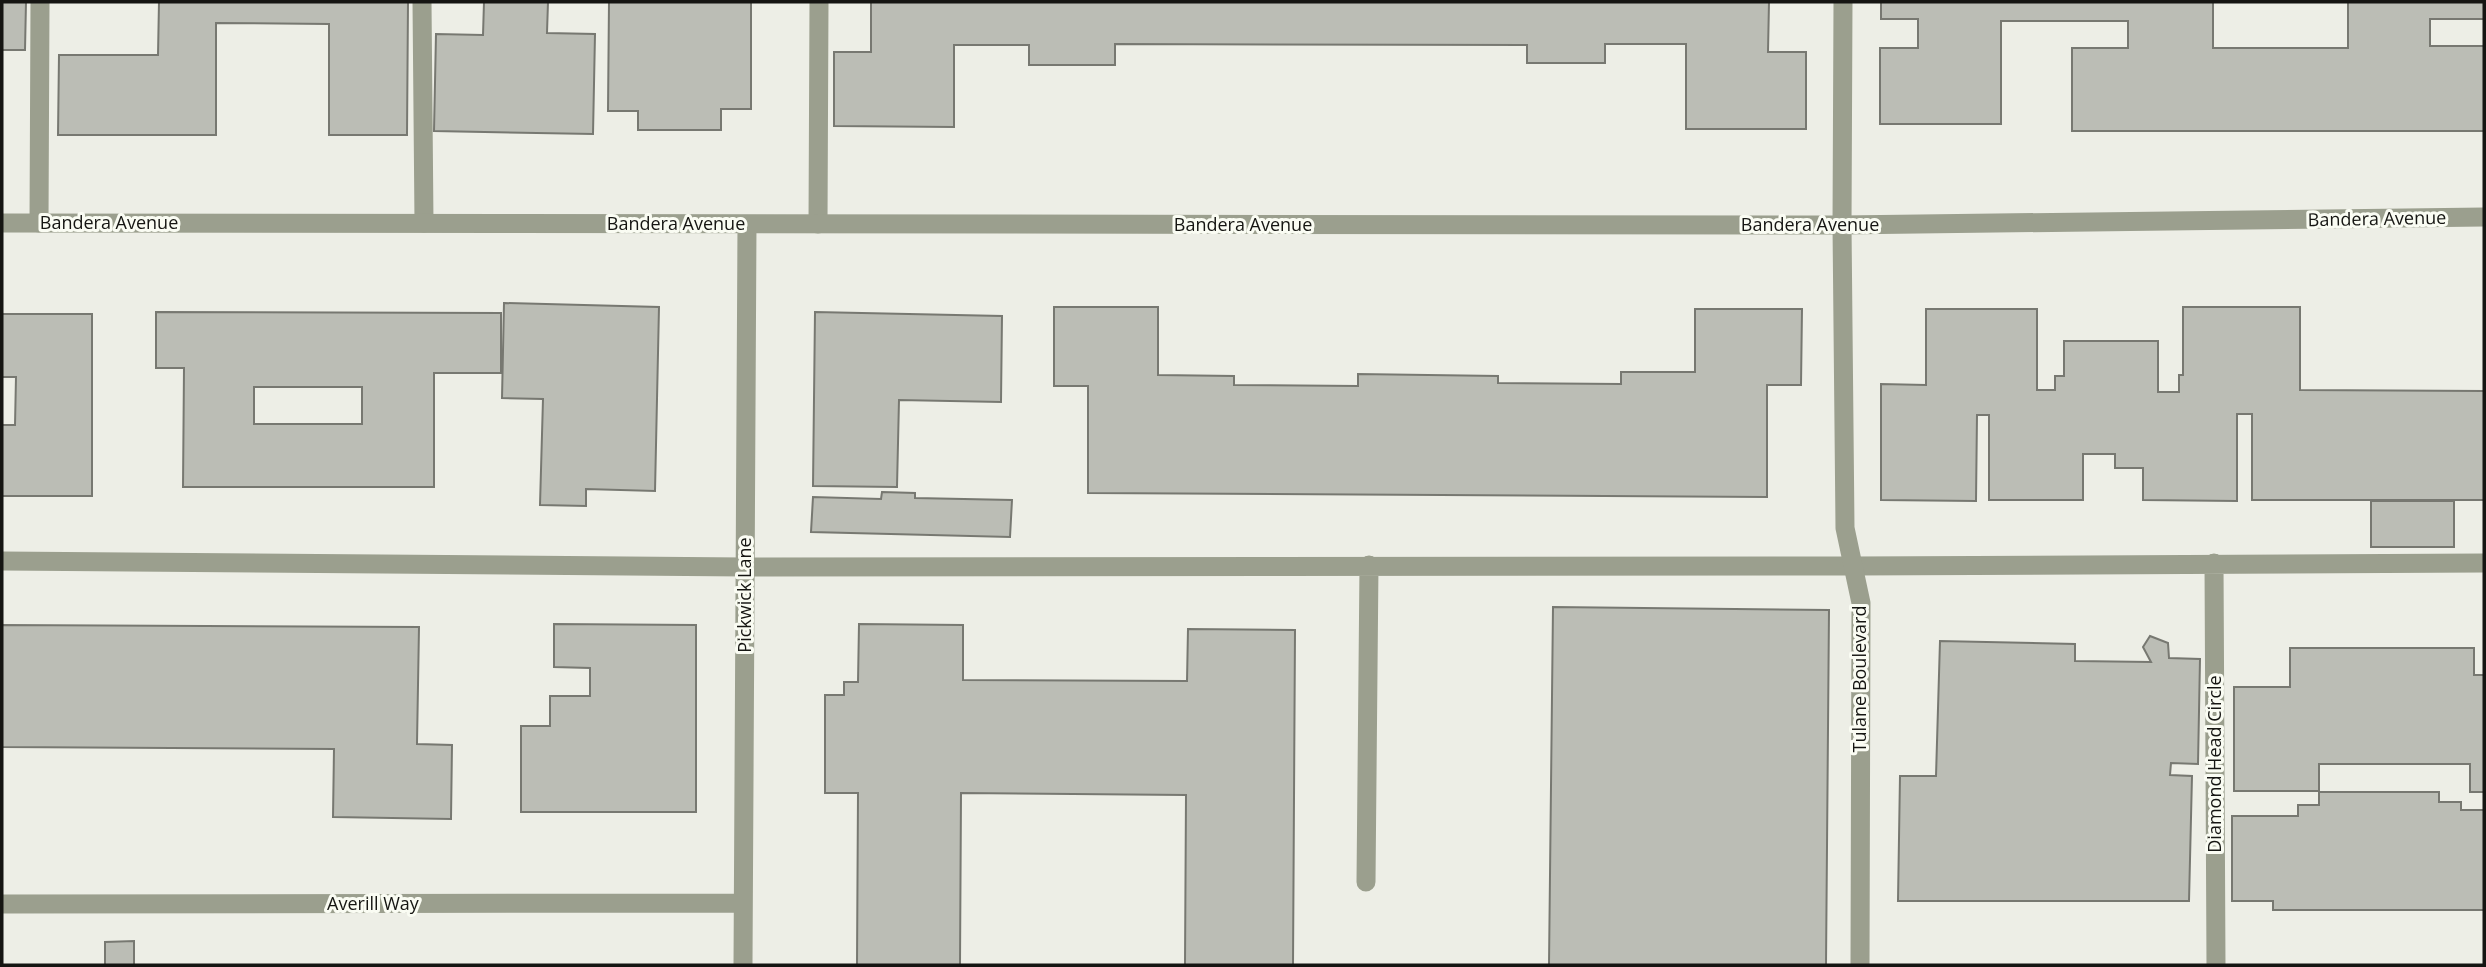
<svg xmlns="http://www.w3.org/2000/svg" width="2486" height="967" font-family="'Open Sans',sans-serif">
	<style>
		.building { fill: #bbbdb5; stroke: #777871; stroke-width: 2; fill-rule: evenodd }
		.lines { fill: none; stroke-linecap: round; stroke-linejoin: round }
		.service { stroke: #9b9f8e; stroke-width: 19 }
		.minor { stroke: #9b9f8e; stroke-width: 19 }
		.labels { text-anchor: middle; stroke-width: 6; stroke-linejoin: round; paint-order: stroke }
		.street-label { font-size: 18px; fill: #151512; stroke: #fafcf3 }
	</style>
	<rect width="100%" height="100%" fill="#edeee6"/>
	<!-- building -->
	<path class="building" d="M2,2h24l-1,48h-23z
		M159,2h249l-1,133h-78v-111l-113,-1v112h-158l1,-80h99z
		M484,2h64l-1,31 48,1 -2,100 -159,-3 2,-97 47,1z
		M609,2h142v107h-30v21h-83v-19h-30z
		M871,2h898l-1,50h38v77h-120v-85h-81v19h-78v-18l-412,-1v21h-86v-20h-75v82l-120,-1v-74h37z
		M1881,2h332v46h135v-46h136v17h-54v27h54v85h-412v-83h56v-27h-127v103h-121v-76h38v-29h-37z
		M504,303l155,4 -4,184 -69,-2v17l-46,-1 3,-106 -41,-1z
		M1054,307h104v68l76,1v9l124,1v-12l140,2v7l123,1v-12h74v-63h107l-1,76h-34v112l-679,-4v-107h-34z
		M2183,307h117v83l184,1v109h-232v-86h-15v87l-94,-1v-32h-28v-14h-32v46h-94v-85h-12l-1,86 -95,-1v-116l45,1v-76h111v81h18v-14h9v-35h94v51h21v-17h4z
		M156,312l345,1v60h-67v114h-251l1,-119h-28zM254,387h108v37h-108z
		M815,312l187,4 -1,86 -102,-2 -2,87 -84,-1z
		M2,314h90v182h-90v-71h13l1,-48h-14z
		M882,492l33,1v5l97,2 -2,37 -199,-5 2,-35 68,2z
		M2371,501h83v46h-83z
		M1553,607l276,3 -3,355h-277z
		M554,624l142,1v187h-175v-86h29v-30h40v-28l-36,-1z
		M859,624l104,1v55l224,1 1,-52 107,1 -2,335h-108l1,-170 -225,-2 -1,172h-103l1,-172h-33v-98h19v-13h14z
		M2,625l417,2 -2,117 35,1 -1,74 -118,-2 1,-68 -332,-2z
		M2150,636l18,7 1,15 31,1 -2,105 -27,-1 -1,12 22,1 -3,125h-291l2,-125h36l4,-135 135,3v17l76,1 -8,-15z
		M2290,648h184v27h10v117h-14v-28h-151v27h-85v-104h56z
		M2319,792h120v10h22v8h23v100h-211v-9h-41v-85h66v-11h21z
		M134,941v24h-29v-23z"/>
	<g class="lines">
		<!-- service -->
		<path class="service" d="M422,2l2,221
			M39,223l1,-221
			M818,224l1,-222
			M1842,225l1,-223
			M2,561l743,6 1109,-1 630,-3
			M2214,563l2,402
			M1366,882l3,-317"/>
		<!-- minor -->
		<path class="minor" d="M2,223l1840,2 642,-8
			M1842,225l3,303 16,75 -1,362
			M2,904l741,-1
			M743,965l4,-741"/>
	</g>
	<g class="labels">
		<!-- street labels -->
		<g class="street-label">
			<text transform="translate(2377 219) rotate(-1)" y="6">Bandera Avenue</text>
			<text x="109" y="229">Bandera Avenue</text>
			<text x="676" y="230">Bandera Avenue</text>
			<text x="1243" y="231">Bandera Avenue</text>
			<text x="1810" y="231">Bandera Avenue</text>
			<text transform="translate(745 595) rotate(-90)" y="6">Pickwick Lane</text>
			<text transform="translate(1860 679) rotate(-90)" y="6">Tulane Boulevard</text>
			<text transform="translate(2215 764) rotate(-90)" y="6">Diamond Head Circle</text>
			<text x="373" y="910">Averill Way</text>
		</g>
	</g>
	<!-- border -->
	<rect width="2486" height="967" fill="none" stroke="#151512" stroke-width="7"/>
</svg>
